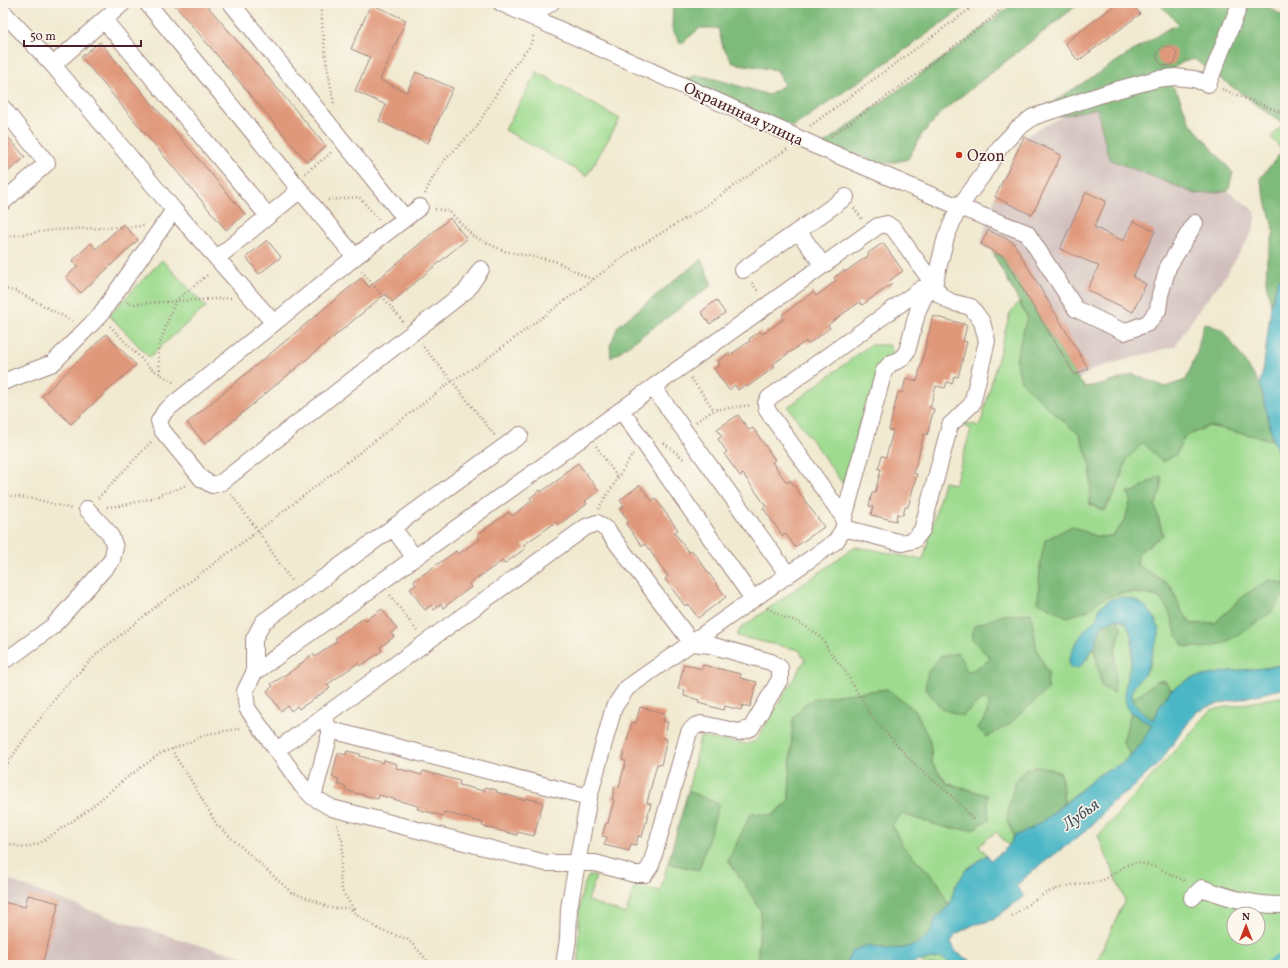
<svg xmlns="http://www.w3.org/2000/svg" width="1288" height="968" font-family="Vollkorn,serif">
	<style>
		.industrial { fill: #d1bfbd }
		.green { fill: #9edb8f; stroke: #747d5d; fill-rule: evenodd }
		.forest { fill: #7ebb7a; stroke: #646d52 }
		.water { fill: #4bb7c6; stroke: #4a6b78 }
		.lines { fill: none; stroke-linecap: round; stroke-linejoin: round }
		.stream { stroke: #4bb7c6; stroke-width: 4.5 }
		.building { fill: #e0987a }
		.minor-casing { stroke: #9e847e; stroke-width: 18 }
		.path { stroke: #9e847e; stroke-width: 2.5; stroke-dasharray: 1 3; stroke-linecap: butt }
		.minor { stroke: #fff; stroke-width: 16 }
		.poi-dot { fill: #c8321e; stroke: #fbf7ec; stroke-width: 1.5 }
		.labels { text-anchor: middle; stroke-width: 3; stroke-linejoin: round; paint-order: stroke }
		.street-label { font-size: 16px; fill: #4a1f2b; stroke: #fbf7ec }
		.poi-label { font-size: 16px; fill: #4a1f2b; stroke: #fbf7ec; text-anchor: start }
		.water-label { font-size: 17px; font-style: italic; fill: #4a5461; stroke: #fbf7ec }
	</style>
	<rect width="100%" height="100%" fill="#fbf7ec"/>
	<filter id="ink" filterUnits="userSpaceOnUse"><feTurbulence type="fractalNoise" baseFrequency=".025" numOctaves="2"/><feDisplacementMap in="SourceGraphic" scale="8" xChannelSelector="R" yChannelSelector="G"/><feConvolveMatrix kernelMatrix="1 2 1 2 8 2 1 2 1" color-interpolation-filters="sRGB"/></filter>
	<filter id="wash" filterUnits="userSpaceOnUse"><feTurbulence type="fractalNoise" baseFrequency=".012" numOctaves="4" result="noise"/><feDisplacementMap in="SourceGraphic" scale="16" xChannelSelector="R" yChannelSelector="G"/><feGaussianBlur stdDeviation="0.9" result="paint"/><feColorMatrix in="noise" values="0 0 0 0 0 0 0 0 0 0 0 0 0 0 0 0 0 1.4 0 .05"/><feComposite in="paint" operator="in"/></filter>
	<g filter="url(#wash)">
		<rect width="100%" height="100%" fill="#f1ead1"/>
		<!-- industrial -->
		<path class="industrial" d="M1097,108l99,86 32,-3 28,21 -3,19 -29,47 -23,29 -26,39 -82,23 -15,10 -86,-128 -12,-6 15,-48 29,-60 38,-21z
			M3,878l100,37 88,28 88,22h-276z"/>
		<!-- green -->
		<path class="green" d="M537,72l83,47 -33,57 -82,-46z
			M1285,122v32l-14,-17z
			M162,260l44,47 -57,50 -40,-42z
			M1019,302l8,15 -11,43 30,46 34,29 11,31 -1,39 15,6 12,-23 10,-29 16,-16 33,12 8,-18 25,-11 64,14 12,29v115l-15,-4 -24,14 -31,29 -23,1 -10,-13 -12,-26 -33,-20 1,-12 25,-18 -8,-29 6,-17v-13l-12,6 -15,10 -9,28 -12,16 -16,1 -25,-11 17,84c3,-4 7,-8 12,-11 18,-9 39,-6 58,-2l10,14 7,22 92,-18 17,-20v69l-20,4 -74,10 -20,12 -6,-9h-8l-24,18 -1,-8 4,-8 9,-9 5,-9 3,-15 6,-16 -3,-13 -58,-4 -12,12 -11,15 12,16 7,-13 8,40 13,-21v-16l7,-22 -6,-9 10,4 5,9 1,22 -7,36 1,13 5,9 -8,30 7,13 -9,9 -21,10 -36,29 -3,-30 -54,48 7,15 -5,10 -13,-14 -17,13 8,10 -21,15 -11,17 -6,19 -11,-24 -36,-37 -10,-20 10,-11 42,13 43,-32 -40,-12 -15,-20 -2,-22 -43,-52 -49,6 -45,24 -3,49 -1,33 -16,14 -45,46 17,23 16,27 -3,40 1,14h-180c0,-24 -4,-70 10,-89h7l-8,25 38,13 9,-29 25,6 8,-28 31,7 19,-65 -30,-14 12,-54 46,7 10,-3 49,-81 -6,-10 -62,-14 3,-7 115,-82 20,3 48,10 21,-78 11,2 16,-55 -10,-4 1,-3 18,4 30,-113zM1031,613l6,37 11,23 -1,17 -39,35 -31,3 9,-11 3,-14 -21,-30 23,-14 -19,-20z
			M870,345h19l5,9 -28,68 -5,-3 -18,65 -55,-77z
			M1285,696v269h-190l30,-65 -27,-64 113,-126zM1234,914h24v24h-24z
			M941,958l13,7h-28l-6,-4z"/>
		<!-- forest -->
		<path class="forest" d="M673,3h297l-57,41 -120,83 -110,-47 14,-5 22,5 50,15 15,-10 -7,-15 -44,-7 -10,-16 -5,-19h-18l-19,16 -9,-15z
			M1014,3h66l-135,106 -23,25 -14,25 -17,4 -16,-1 -53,-17 139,-100z
			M1158,3h104l23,14v108l-91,-66 -11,3 -19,12 14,20 12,29 43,50 -5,18 -32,3 -87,-35 -12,-51 -35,8 -20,-7 124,-79 13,-6z
			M1285,148v123l-7,10 -7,24 -5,-22 1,-24 7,-28 -14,-53z
			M992,251l11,6 75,122 7,8 20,-3 28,-10 32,13 21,-7 11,-28 7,-29 19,7 37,54 13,56 -64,-14 -25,11 -8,18 -13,7 -20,-19 -16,16 -10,29 -13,23 -14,-7 1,-38 -11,-31 -34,-29 -25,-25 -5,-21 11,-43z
			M701,259l11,26 -101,73 -1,-12 8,-20z
			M1161,476v13l-6,17 8,29 -25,18 -1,12 33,20 12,26 10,13 23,-1 31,-29 24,-14 15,4v11l-17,20 -43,28 -21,5 -21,-2 -7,-13 -7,-22 -10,-14 -17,-4h-22l-20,7 -11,10 -22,7 -29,-15 2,-37 5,-25 27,-14 25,11 16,-1 12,-16 6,-21 -4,-7h7l15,-10z
			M1031,613l6,37 11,23 -1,17 -39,35 -21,12 -10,-9 9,-11 3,-14 -5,-5 -22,18 -20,-7 -17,-21 3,-17 13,-15 17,-3 10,20 23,-14 -19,-20 2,-13 29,-11z
			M1116,619l6,9 -7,22v33l-1,10 -12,-6 -8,-40 8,-22z
			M1157,681h8l6,9 -11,15 -6,15 -15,-10 -6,-11z
			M887,689l29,22 14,30 2,22 14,20 41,12 2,24 -17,11 -28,-3 -42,-13 -10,11 10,20 36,37 11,24 -13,11 -4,14 -5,6 -13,8 -10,3 -17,1 -19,-4 -23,18v2h-86l-1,-14 3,-40 -16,-27 -17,-23 23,-48 22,2 16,-14 1,-33 3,-49 11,-15 11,-5 23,-4z
			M1131,712l21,13 -14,23 -8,7 -7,-13z
			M1040,766l21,7 3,30 -17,15 -18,12 -15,6 -7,-15 3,-21 5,-18 12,-14z
			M688,791l31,13 -20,66 -31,-7z"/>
		<!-- water -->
		<path class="water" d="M1285,271v198l-12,-29 -13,-56 4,-19 7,-60 7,-24z
			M1120,597c14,2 22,4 31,16 4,6 8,12 8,20 0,5 -4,12 -6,17 -2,8 -3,15 -8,23 -5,8 -16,14 -12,26 2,10 13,16 21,21l6,-15 11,-15 20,-12 39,-7 35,-3 20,-4v24l-75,18 -14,6 -37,51 -24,23 -24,17 -15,18 -13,12 -53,40 -14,13 8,10 -31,24 -20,5 -17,9 -5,8 5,10 22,13h-24l-13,-7 -21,3 -14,4h-61l7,-14 16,-6 19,4 17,-1 10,-3 13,-8 5,-6 4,-14 13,-11 6,-19 11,-17 21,-15 4,5c11,-8 18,-12 23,-24l15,-6 18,-12 53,-44 21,-10 17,-16 14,-23c-6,-4 -15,-8 -21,-13 -13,-13 -1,-41 1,-57 2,-11 0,-22 -6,-32l-10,-4 -14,6c-6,16 -11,31 -23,43h-9l-1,-7 6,-17 11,-15 12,-12 1,-9 10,-8z"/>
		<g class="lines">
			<!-- stream -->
			<path class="stream" d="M1097,965h2
				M1264,965l18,-10 3,7"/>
		</g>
		<g id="blocks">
			<!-- building -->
			<path class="building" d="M173,3h32l121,143 -19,16z
				M1118,3h14l8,11 -62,47 -13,-18z
				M371,4l35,16 -26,60 27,12 9,-20 37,16 -25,55 -49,-22 7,-16 -31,-14 15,-34 -19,-8z
				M100,42l145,172 -19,16 -145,-173z
				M1157 56a10 10 0 1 1 20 0a10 10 0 1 1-20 0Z
				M3,131l22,26 -22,19z
				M1024,137l37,18 -29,60 -37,-18z
				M1086,192l20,9 -12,26 29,14 10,-20 22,10 -22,46 13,7 -13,28 -46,-22 12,-24 -39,-17z
				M450,218l17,21 -75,63 -7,-8 -180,150 -18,-21 174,-145 8,9z
				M123,224l15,16 -57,53 -15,-16 12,-11 -6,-5 19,-18 5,6z
				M988,230l25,12 75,126 -13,7 -72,-118 -22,-13z
				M267,240l14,17 -22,17 -13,-17z
				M883,243l20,28 -14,10 3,3 -30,21 -2,-3 -16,11 -16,12 2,3 -22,16 -2,-3 -13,9 -20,14 2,3 -28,20 -2,-2 -7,5 -3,-5 -6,5 -15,-21 6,-4 -2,-4 11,-8 1,2 20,-14 -1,-2 11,-8 2,3 22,-15 -2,-4 31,-23 3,4 20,-15 -2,-3 10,-8 1,2 24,-17 -1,-2z
				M716,300l9,13 -15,11 -9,-12z
				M933,316l34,9 -4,16 4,1 -9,35 -4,-1 -2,8 -5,-2 -2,6 -9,-2 -6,22 4,1 -7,26 -3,-1 -8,31 -3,8 4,1 -9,33h-3l-2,8 -6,-1 -1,7 -25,-6 2,-8 -4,-1 3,-13h3l6,-24h-3l4,-13 4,1 7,-26 -4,-1 9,-38 4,1 4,-15 11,3z
				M106,334l30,31 -65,59 -29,-28z
				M738,415l11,15 4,-2 22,32 -3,2 15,21 3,-3 34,47 -29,20 -9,-13 -3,2 -20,-28 3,-2 -23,-32 -3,2 -16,-22 3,-2 -9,-13 4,-3 -5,-7z
				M578,463l21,28 -14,10 2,3 -29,21 -2,-3 -11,8 -22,15 3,3 -22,16 -2,-3 -33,23 2,3 -28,21 -2,-4 -7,6 -3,-5 -6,5 -15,-21 6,-4 -2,-4 42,-30 2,3 22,-15 -3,-4 32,-23 3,4 20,-15 -2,-3 10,-8 1,2 24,-17 -1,-2z
				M640,485l12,16 3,-3 23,32 -4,2 15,21 3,-3 34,47 -28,21 -10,-14 -3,2 -20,-27 3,-3 -23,-32 -3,2 -16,-22 3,-2 -9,-13 4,-3 -4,-6z
				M382,609l15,20 -6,4 3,4 -14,10 2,4 -22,15 -2,-3 -20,14 -11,8 3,3 -31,21 -2,-3 -6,5 -3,-5 -7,5 -14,-20 6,-5 -2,-2 22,-14 20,-16 2,3 22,-16 -2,-3 29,-20 2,2z
				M684,664l18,5 1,-4 38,9 -1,4 17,4 -7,25 -7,-2 -2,5 -16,-4 -1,4 -26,-7 1,-3 -15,-4 1,-6 -7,-1z
				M640,707l25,6 -2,8 5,1 -4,16 3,1 -6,26 -4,-1 -7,27 -3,12 4,1 -9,33 -4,-1 -2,9 -5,-1 -2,7 -25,-6 3,-8 -5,-1 4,-13h2l6,-23 -2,-1 3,-13 4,1 7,-26 -4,-1 10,-38 4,1z
				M347,751l13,3v2l23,7 1,-3 13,4 -1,4 26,7 1,-4 37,10 -1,4 25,6 1,-4 12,3 -1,2 29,8v-2l18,4 -9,34 -16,-4 -1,3 -35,-9 1,-3 -39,-11 -1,4 -26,-7 1,-3 -39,-11 -1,4 -33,-9 1,-3 -9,-3 2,-5 -7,-2 6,-24 8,2z
				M28,895l31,8 -17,62h-27l-12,-3v-60l22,5z"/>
		</g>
	</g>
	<g filter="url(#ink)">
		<use href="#blocks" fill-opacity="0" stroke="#9e847e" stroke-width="1"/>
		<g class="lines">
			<defs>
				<path id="minor" d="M147,3l208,254
					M231,3l174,215
					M501,3l315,143 143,61 68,26 49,76 48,23 24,-9 10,-13 2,-15 8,-28 27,-44
					M3,12l50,53 121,145 100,113 -109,88 -6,10 3,9 40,49 10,6 10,-3 245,-192 14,-21
					M529,16l22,-13
					M104,20l164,196
					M53,65l70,-62
					M3,108l44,55 -44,39
					M798,231l25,34
					M217,258l83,-68
					M743,270l103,-73
					M274,323l81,-66 65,-50
					M3,382l50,-19 47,-48 74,-105
					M653,387l135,188
					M621,410l132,189
					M844,518l40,-147 6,-7 11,-5 6,-8 11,-41 6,-13 10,-12 12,-48 13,-30 23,-31 18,-29 17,-18 16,-12 76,-25 48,-13 18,-2 19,2 14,5 30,-75
					M393,528l22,30
					M3,661l12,-7 38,-28 59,-66 3,-13 -5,-13 -23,-25
					M254,673v-34l9,-17 257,-187
					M322,718l9,12 258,67
					M277,750l309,-223 11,-4 10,7 85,113 18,2 61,17 9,6v11l-29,49 -12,4 -37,-8 -7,2 -6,6 -38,133 -6,9h-11l-39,-11h-49l-214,-55 -19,-11 -11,-11 -55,-78 -2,-17 9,-18 617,-442 7,-5 9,-2 7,5 40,56 6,10 11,7 20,5 11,15 5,19 -15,63 -22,21 -28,105 -8,10 -12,3 -58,-15
					M313,797l18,-67
					M1192,898l10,-10c27,10 54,18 83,17
					M564,965l4,-26 1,-31 20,-111 25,-90 13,-19 209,-147 8,-13v-10l-77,-108 -1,-7 3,-5 152,-109 13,-4"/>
			</defs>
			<!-- minor casing -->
			<use href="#minor" class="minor-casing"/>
			<!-- path -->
			<path class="path" d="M320,3l6,57 8,44
				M1222,89l63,25
				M810,126l168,-123
				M831,136l65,-46 98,-74 12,-13
				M305,173l25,-19 1,-4
				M425,194l6,-13 11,-18 33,-34 36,-59 19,-24 4,-12
				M328,200l31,-3 20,23
				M854,208l8,11
				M435,209l14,2 24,25 31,15 51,10 38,19
				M3,237l50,-7 91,-4
				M362,271l41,51
				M752,283l7,10
				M3,289l13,2 56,30
				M127,302l2,2 102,-6
				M110,326l40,42 25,15
				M421,344l31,37 43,55
				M160,374l-2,-25 17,-48 34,-27
				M691,378l23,32
				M696,422l18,-12 37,-5
				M664,443l21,17
				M596,446l22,32
				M231,494l27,37 34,51
				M3,495l32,4 37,10
				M98,498l54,-57
				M107,507c28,-2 54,-12 80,-22
				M599,509l1,-3 33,-52
				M390,595l27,36
				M767,608l16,9 13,4 20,12 8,8 4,9 16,19 27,47 45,50 41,34 17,21
				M172,749l4,9 13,19 28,48 74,67 27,10 11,6h19l32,22 27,9 12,12 12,14
				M3,770l22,-32 38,-49 36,-37 59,-47 100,-74 194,-150 29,-18 149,-111 71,-43 86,-60
				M337,825l6,18 -3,34 2,14 13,20
				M3,842l21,6 16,-5 43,-29 42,-35 36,-26 22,-8 24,-11 36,-6
				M1012,916c13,-9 27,-21 42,-26 6,-2 12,-4 18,-5 12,-2 22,-1 33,-6 11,-5 20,-17 33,-16 15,1 35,13 49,19"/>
			<!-- minor -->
			<use href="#minor" class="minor"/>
		</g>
	</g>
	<!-- markers -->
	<circle class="poi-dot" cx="959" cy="155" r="4"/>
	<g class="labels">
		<!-- street labels -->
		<g class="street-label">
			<text transform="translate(744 113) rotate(25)" y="6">Окраинная улица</text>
		</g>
		<!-- poi labels -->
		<g class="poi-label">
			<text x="967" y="161">Ozon</text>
		</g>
		<!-- water labels -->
		<g class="water-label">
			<text transform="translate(1080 814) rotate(-36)" y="6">Лубья</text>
		</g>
	</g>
	<!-- margin -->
	<rect width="1288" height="968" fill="none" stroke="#fbf7ec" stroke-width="16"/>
	<!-- north arrow -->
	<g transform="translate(1246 926)"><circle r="19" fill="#fbf7ec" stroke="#b4a19f"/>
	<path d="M0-3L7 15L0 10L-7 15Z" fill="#c8321e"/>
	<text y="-6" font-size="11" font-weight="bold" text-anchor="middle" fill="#4a1f2b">N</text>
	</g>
	<!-- scale -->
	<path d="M24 40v6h117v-6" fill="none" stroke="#4a1f2b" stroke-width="2"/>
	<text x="30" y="40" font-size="12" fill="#4a1f2b" stroke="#fbf7ec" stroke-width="3" paint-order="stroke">50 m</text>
</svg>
